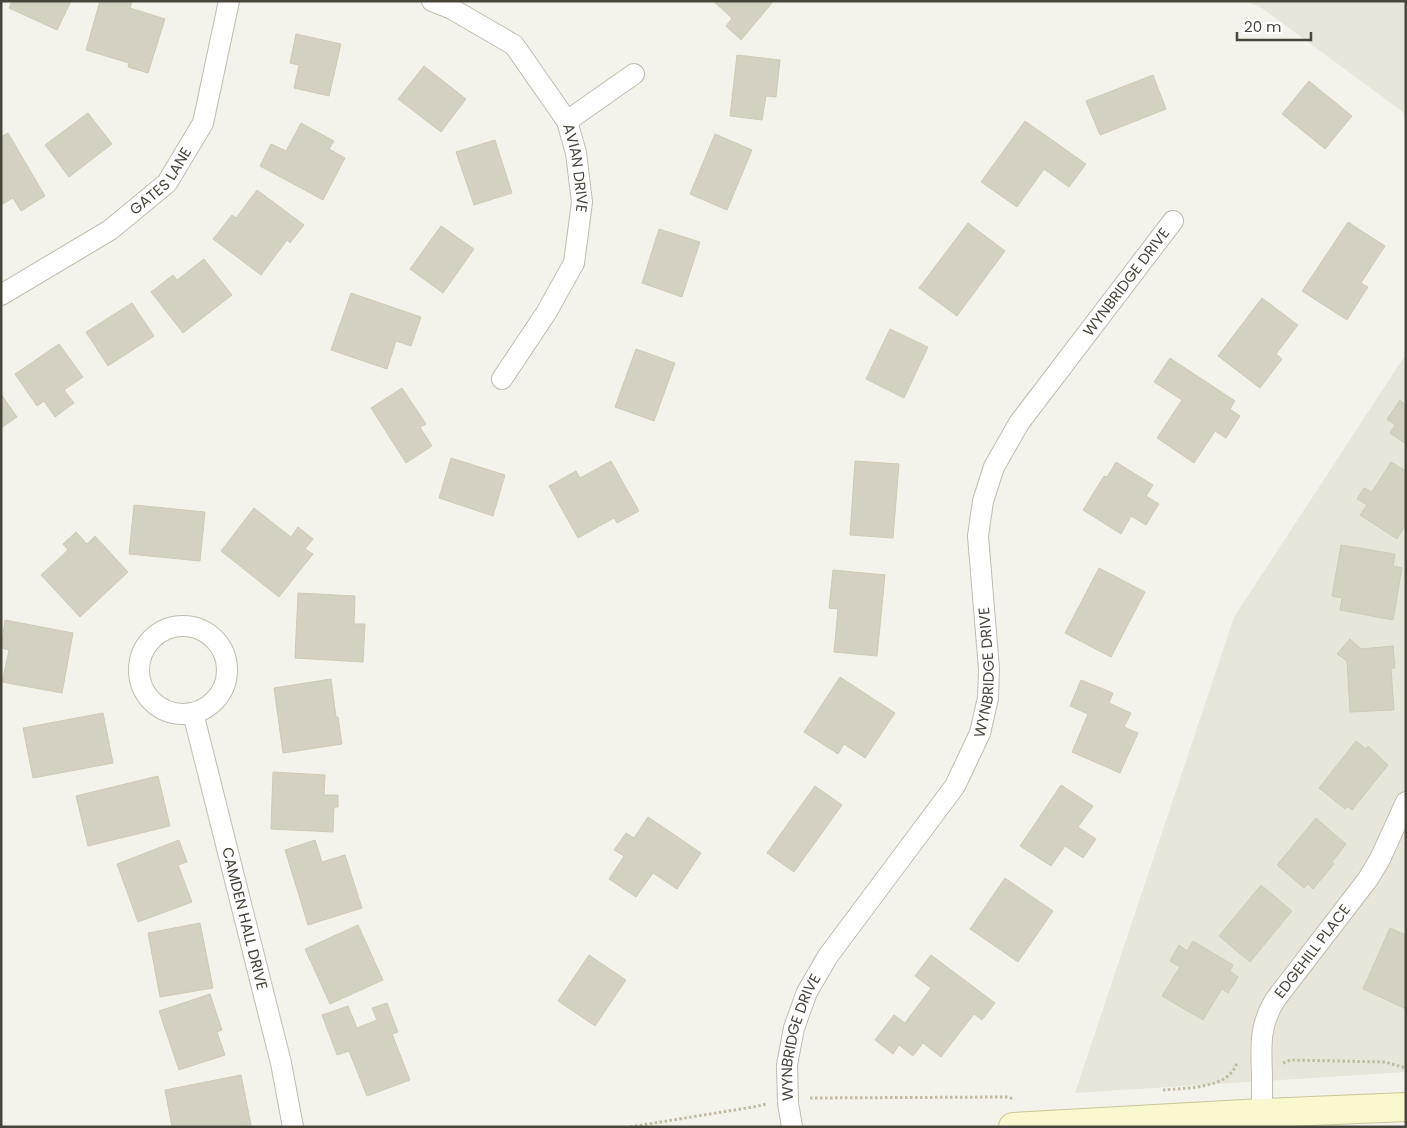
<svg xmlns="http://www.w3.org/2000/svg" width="1407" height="1128" font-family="Poppins,sans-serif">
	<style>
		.residential { fill: #e8e6da }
		.building { fill: #d5d1c2; stroke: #cfcab5 }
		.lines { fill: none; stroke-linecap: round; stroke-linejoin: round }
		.minor-casing { stroke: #bfbdaf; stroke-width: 22 }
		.secondary-casing { stroke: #cac79b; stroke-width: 30 }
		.path { stroke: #c0bba1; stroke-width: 3; stroke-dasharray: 2.5 2.5; stroke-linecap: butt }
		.minor { stroke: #fff; stroke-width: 20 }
		.secondary { stroke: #faf8cf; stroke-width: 28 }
		.labels { text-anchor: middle; stroke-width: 4.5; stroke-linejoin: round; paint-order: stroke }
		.street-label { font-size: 15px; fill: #48453a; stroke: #fff }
	</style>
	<rect width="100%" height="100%" fill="#f4f3eb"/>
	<!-- residential -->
	<path class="residential" d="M1244,1h162v118l-3,-7 -144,-106z
		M1406,354v718l-331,21 159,-476z"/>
	<!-- building -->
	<path class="building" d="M12,1h59l-14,29 -48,-22z
		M100,1h30l2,1 -2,6 35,11 -17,54 -20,-6 1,-4 -43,-13z
		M713,1h57l2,2 -31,37 -15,-14 6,-8z
		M296,34l45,10 -12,52 -35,-8 5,-23 -9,-2z
		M737,55l43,5 -4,37 -10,-1 -4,24 -32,-4z
		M424,66l42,33 -25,33 -43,-33z
		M1153,75l13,34 -66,26 -14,-34z
		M1309,81l43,35 -27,33 -43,-35z
		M88,113l24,31 -43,33 -24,-32z
		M1025,121l61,43 -17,23 -25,-18 -27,38 -36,-25z
		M301,123l33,18 -5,8 16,9 -22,42 -63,-34 11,-22 15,7z
		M8,133l37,63 -24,15 -8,-13 -12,7v-68z
		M715,134l37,16 -25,60 -37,-16z
		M495,140l17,53 -38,12 -18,-53z
		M257,190l47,35 -14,18 -3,-3 -26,35 -48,-36 19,-24 4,3z
		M1348,222l37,24 -24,37 7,4 -21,33 -45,-29z
		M968,223l37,28 -48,65 -38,-28z
		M441,226l33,23 -31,44 -33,-24z
		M659,229l41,13 -18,55 -40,-14z
		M204,259l28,36 -49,38 -32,-41 22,-17 4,5z
		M351,293l70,24 -10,29 -15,-5 -9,28 -56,-19z
		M1262,298l36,27 -22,29 6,5 -22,29 -42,-32z
		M132,303l22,33 -46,30 -22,-34z
		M890,329l38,18 -24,51 -38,-19z
		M59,344l24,33 -19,13 10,13 -19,14 -11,-16 -7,5 -22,-32z
		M636,349l39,14 -21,58 -39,-14z
		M1170,358l65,43 -5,8 10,7 -14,22 -11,-7 -21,32 -37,-25 25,-38 -28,-18z
		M402,388l24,36 -6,3 12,19 -26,17 -35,-55z
		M1,394l16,23 -16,11z
		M1400,400l6,5v39l-16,-11 5,-8 -8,-6z
		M451,458l54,17 -12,41 -54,-18z
		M611,461l28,50 -22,12 -3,-5 -36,20 -29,-52 27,-15 4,7z
		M855,461l44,3 -6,74 -43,-3z
		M1116,462l37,23 -7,11 13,8 -13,21 -15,-9 -10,18 -38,-24 21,-34 3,1z
		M1391,462l15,9v53l-9,15 -37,-24 7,-10 -10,-6 7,-11 8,4z
		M134,505l71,7 -5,49 -71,-7z
		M254,508l37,29 7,-10 15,12 -8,10 8,5 -34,43 -58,-46z
		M76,532l11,12 8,-8 33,36 -48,45 -39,-42 27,-25 -5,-6z
		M1341,545l54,9 -2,12 9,2 -9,52 -53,-10 2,-12 -10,-2z
		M1099,568l46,24 -34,65 -46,-24z
		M833,570l52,5 -8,81 -43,-4 4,-43 -9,-1z
		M298,593l57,3 -1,28h11l-2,38 -68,-4z
		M5,620l68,13 -11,60 -60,-11 7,-32 -8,-2z
		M1350,639l11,10 32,-3 2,22h-4l3,42 -44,2 -3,-51 -10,-7z
		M840,677l55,36 -30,45 -21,-14 -6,10 -34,-22z
		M331,679l5,38h2l4,27 -59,9 -9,-65z
		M1081,680l32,13 -4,10 22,10 -7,14 14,6 -18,40 -48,-21 16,-38 -18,-8z
		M103,713l10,50 -80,15 -10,-50z
		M1356,741l10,8 2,-3 20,19 -36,45 -5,-4 -2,3 -26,-21z
		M273,772l52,3 -1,20h14v12h-4l-1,25 -62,-3z
		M158,776l12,50 -82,20 -12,-50z
		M1061,785l32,21 -15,21 18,12 -13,19 -18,-12 -14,20 -31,-20z
		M815,786l27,19 -48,67 -27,-19z
		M648,817l53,36 -24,36 -24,-16 -17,24 -27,-18 15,-23 -10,-6 12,-17 8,5z
		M1316,818l30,26 -14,18 2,2 -21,25 -5,-5 -4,4 -27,-23z
		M179,840l8,22 -9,3 14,37 -54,20 -21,-58z
		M315,840l7,22 23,-7 17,53 -54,17 -23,-75z
		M1005,878l48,33 -35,51 -48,-33z
		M1261,885l31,26 -42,51 -31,-26z
		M200,923l13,65 -53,9 -12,-64z
		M358,925l25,55 -53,24 -25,-55z
		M1390,928l16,7v74l-43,-20z
		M1193,941l40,24 -3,6 8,6 -10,16 -6,-4 -19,31 -41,-24 18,-29 -10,-6 9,-16 8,6z
		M589,955l37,25 -31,46 -37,-25z
		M931,955l64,48 -13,17 -8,-6 -33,43 -18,-14 -10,13 -14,-11 -6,9 -18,-14 19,-25 11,8 26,-35 -16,-12z
		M210,994l12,36 -5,2 8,23 -46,15 -20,-59z
		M387,1003l11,29 -6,2 18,46 -43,16 -18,-45 -12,4 -15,-40 26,-9 9,22 20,-8 -5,-12z
		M241,1075l10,50 -8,2h-71l-7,-37z"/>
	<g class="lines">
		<defs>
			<g id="minor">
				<path id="s1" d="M432,1l20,8 62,36 53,76 9,32 6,49 -8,61 -28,50 -44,66"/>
				<path d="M567,121l67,-47"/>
				<path id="s2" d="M1,295l109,-65 57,-47 36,-60 26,-122"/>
				<circle cx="183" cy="670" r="44"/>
				<path id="s3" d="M193,713l88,350 12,64"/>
				<path id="s4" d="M792,1127l-4,-24 -1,-38 7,-37 13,-36 21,-36 127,-170 25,-53 8,-35 1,-29 -11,-133 5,-35 11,-34 25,-44 154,-202"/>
				<path id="s5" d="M1263,1127c-1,-17 -1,-34 -1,-51 -1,-30 -3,-50 13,-76l93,-121 12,-20 26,-57"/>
			</g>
			<path id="secondary" d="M1013,1127l249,-14 144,-6"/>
		</defs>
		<!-- minor casing -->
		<use href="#minor" class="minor-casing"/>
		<!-- secondary casing -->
		<use href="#secondary" class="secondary-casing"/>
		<!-- path -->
		<path class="path" d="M1283,1063l7,-3 95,2 21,6
			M1163,1090c22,-2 64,-1 73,-25l4,1
			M810,1098l196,-1 9,2
			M630,1127l123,-20 14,-3"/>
		<!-- minor -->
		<use href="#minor" class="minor"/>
		<!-- secondary -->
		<use href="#secondary" class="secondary"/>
	</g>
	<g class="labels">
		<!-- street labels -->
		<g class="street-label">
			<text dy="5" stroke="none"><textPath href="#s1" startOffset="234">AVIAN DRIVE</textPath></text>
			<text dy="5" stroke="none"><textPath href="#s2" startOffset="198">GATES LANE</textPath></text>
			<text dy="5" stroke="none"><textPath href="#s4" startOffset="948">WYNBRIDGE DRIVE</textPath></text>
			<text dy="5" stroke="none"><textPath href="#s4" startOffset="512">WYNBRIDGE DRIVE</textPath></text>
			<text dy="5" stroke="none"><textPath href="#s3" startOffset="212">CAMDEN HALL DRIVE</textPath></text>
			<text dy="5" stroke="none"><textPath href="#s5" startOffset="191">EDGEHILL PLACE</textPath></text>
			<text dy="5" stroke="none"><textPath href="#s4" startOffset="92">WYNBRIDGE DRIVE</textPath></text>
		</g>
	</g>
	<!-- border -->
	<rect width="1407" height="1128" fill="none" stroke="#48453a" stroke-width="5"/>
	<!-- scale -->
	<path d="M1237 32v8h74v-8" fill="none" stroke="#48453a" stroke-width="2.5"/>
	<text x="1244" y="32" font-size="15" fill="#48453a" stroke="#ffffff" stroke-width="4" paint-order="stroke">20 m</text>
</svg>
